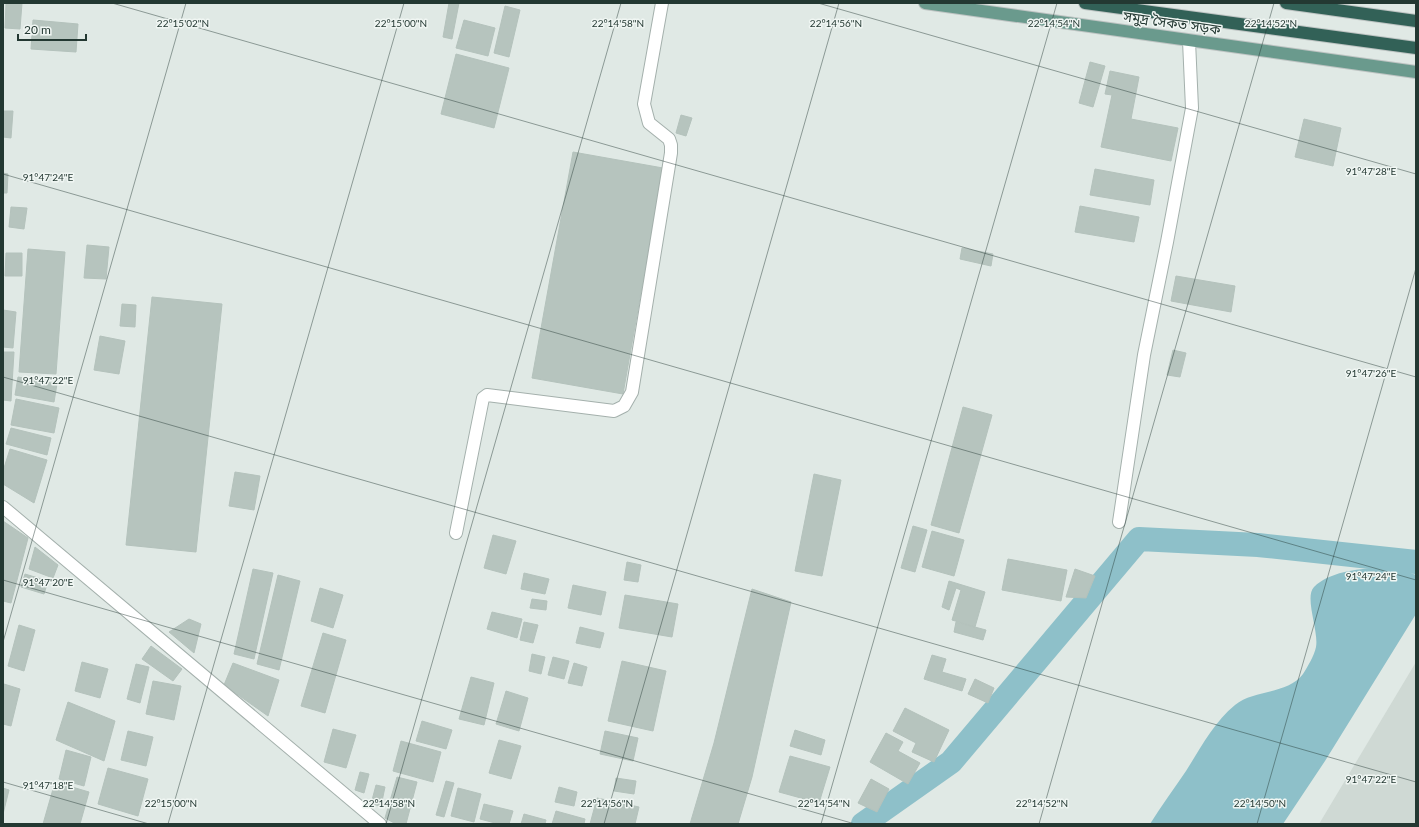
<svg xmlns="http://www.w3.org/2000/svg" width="1419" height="827" font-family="Lato,'Noto Sans Bengali',sans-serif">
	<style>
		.built { fill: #cfd9d4 }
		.water { fill: #8ec0c9 }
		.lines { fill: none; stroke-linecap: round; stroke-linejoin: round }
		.canal { stroke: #8ec0c9; stroke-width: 24 }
		.building { fill: #b6c4be; stroke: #b4c2bc }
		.minor-casing { stroke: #a4b0ac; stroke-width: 14 }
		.major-casing { stroke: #bdc3c2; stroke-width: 14 }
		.highway-casing { stroke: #bdc3c2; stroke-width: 14 }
		.minor { stroke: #fff; stroke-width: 12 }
		.major { stroke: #6a9a8d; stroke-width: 12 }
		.highway { stroke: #326157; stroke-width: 12 }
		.ticks { fill: none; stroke: #233832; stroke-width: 1; stroke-opacity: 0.45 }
		.labels { text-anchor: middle; stroke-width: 3; stroke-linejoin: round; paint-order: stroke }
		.street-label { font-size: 14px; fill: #233832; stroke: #f0f6f3 }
		.ticks-label { font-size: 10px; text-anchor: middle; fill: #233832; stroke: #f0f6f3; stroke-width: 3; stroke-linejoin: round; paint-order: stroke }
	</style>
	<rect width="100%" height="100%" fill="#e0e9e5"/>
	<!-- built -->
	<path class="built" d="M1416,662v162h-97z"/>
	<!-- water -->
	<path class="water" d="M1377,568l28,3 11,4v39l-91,147 -42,63h-133c11,-18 24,-35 36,-53 14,-22 28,-49 49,-66 19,-16 52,-10 68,-31 5,-8 11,-18 13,-27 3,-16 -12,-50 -2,-60 15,-15 43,-18 63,-19z"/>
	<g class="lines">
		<!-- canal -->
		<path class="canal" d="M863,824l88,-62 188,-223 119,6 158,17"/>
	</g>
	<!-- building -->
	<path class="building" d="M6,3h16l-2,26 -15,-1z
		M449,3h10l-7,36 -9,-2z
		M505,6l15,4 -11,47 -15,-4z
		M33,20l45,4 -2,28 -45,-3z
		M464,20l31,8 -7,28 -32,-8z
		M456,54l53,14 -15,60 -53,-14z
		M1090,62l15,4 -12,41 -14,-4z
		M1110,71l29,6 -8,42 47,9 -7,33 -70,-14 11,-52 -7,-1z
		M3,111h10l-2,27 -8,-1z
		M681,115l11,3 -6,18 -10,-3z
		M1304,119l37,9 -8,38 -38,-9z
		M573,152l90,16 -40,226 -91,-16z
		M1095,169l59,11 -4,25 -60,-10z
		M3,173l5,1 -1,19h-4z
		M1080,206l59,11 -5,25 -59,-10z
		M11,207l16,1 -3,21 -15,-2z
		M87,245l22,2 -3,32 -22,-1z
		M962,248l31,6 -2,12 -31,-7z
		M28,249l37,3 -9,122 -37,-2z
		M6,253h16v23h-17z
		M1176,276l59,10 -4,26 -60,-11z
		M152,297l70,7 -26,248 -70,-7z
		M122,304l14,1 -1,22 -15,-1z
		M3,310l13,2 -3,36 -10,-1z
		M100,336l25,5 -6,33 -25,-4z
		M1173,350l13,3 -6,24 -13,-2z
		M3,352h11l-3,49 -8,-1z
		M18,377l39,7 -3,18 -39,-7z
		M16,399l43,9 -5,25 -43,-8z
		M963,407l29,8 -33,118 -28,-8z
		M11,428l40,10 -4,17 -41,-11z
		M10,449l37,11 -13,43 -31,-19v-13z
		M235,472l25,4 -6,34 -25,-4z
		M814,474l27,6 -19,96 -27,-5z
		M3,521l25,17 -17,65 -8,-2z
		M913,526l14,4 -12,42 -14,-4z
		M932,531l32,9 -10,36 -32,-9z
		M493,535l23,6 -10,33 -22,-6z
		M35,547l23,18 -5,13 -24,-9z
		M1008,559l59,11 -6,31 -59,-11z
		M627,562l14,3 -3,17 -14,-2z
		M253,569l20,4 -19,86 -20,-5z
		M1075,569l20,7 -9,22 -20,-1z
		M524,573l25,6 -4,15 -24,-5z
		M25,574l23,7 -4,13 -23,-7z
		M278,575l22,6 -21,89 -22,-6z
		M949,581l36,11 -10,35 -23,-7 9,-30 -5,-2 -7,22 -7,-3z
		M573,585l33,7 -5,23 -33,-7z
		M320,588l23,7 -10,33 -22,-7z
		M752,589l39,13 -39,175 -14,47h-48l24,-81z
		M625,595l53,9 -6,33 -53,-9z
		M532,599l15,2 -1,9 -16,-2z
		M492,612l30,7 -5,19 -30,-9z
		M189,619l12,5 -7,29 -25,-21z
		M524,622l14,3 -5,18 -13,-3z
		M956,622l30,8 -3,10 -29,-8z
		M19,625l16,5 -11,41 -16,-5z
		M580,627l24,6 -4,15 -24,-5z
		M323,633l23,7 -21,73 -24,-7z
		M151,646l31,23 -9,12 -31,-22z
		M532,654l13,3 -4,17 -12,-3z
		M932,655l14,4 -4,13 24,7 -4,12 -38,-12z
		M553,657l16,4 -5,18 -16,-4z
		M622,661l44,10 -13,60 -45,-10z
		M82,662l26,7 -8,29 -25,-7z
		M233,663l46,17 -11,36 -44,-31z
		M574,663l13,4 -5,19 -14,-3z
		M136,664l13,3 -9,36 -13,-4z
		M471,677l23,6 -10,42 -25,-6z
		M975,679l19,9 -6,15 -20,-9z
		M153,681l28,5 -7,34 -28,-6z
		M4,684l16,5 -9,37 -8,-2z
		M506,691l22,7 -9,33 -23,-7z
		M68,702l47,19 -11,40 -48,-21z
		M905,708l44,22 -15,32 -22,-10 4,-9 -23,-12z
		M422,721l30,9 -6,19 -30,-8z
		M333,729l23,6 -10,33 -22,-6z
		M795,730l30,10 -4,15 -31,-9z
		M128,731l25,6 -7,29 -25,-6z
		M605,731l33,7 -5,23 -33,-7z
		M886,733l17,9 -5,9 22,12 -12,21 -38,-22z
		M499,740l22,6 -10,33 -22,-6z
		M401,741l40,11 -8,30 -40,-11z
		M66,750l25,7 -7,29 -25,-7z
		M790,756l40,11 -11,36 -40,-11z
		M108,768l40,11 -10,37 -40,-12z
		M360,772l9,2 -5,19 -9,-3z
		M397,777l20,5 -11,42h-10l-11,-6z
		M616,778l20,3 -2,13 -20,-3z
		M871,779l18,10 -12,23 -19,-9z
		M446,781l8,2 -10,34 -8,-2z
		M55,782l34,10 -9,32h-37z
		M376,785l9,2 -4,19 -10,-2z
		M559,787l18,5 -3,14 -19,-4z
		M3,788l6,2 -6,24z
		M458,788l23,6 -7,28 -23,-6z
		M597,798l42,9 -4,17h-45z
		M484,804l29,7 -4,13h-10l-19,-5z
		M556,811l29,8 -1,5h-32z
		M524,814l22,6 -1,4h-24z"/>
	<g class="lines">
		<defs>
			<path id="minor" d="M3,507l377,317
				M1119,522l25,-167 23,-113 25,-134 -3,-67
				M456,533l27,-135 4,-3 127,16 10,-5 8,-14 39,-239v-8l-2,-6 -20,-16 -5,-19 18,-101"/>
			<path id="major" d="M925,3l491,69"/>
			<path id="highway" d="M1085,3l331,45
				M1286,3l130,18"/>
		</defs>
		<!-- minor casing -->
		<use href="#minor" class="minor-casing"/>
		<!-- major casing -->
		<use href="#major" class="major-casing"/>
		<!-- highway casing -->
		<use href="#highway" class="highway-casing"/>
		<!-- minor -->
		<use href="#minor" class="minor"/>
		<!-- major -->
		<use href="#major" class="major"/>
		<!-- highway -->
		<use href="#highway" class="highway"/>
	</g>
	<!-- ticks -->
	<path class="ticks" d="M112,3l1304,374M818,3l598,171M3,174l1413,406M3,377l1413,405M3,580l852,244M3,642l183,-639M3,782l146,42M168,824l236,-821M386,824l235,-821M604,824l235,-821M821,824l236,-821M1039,824l235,-821M1257,824l159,-556"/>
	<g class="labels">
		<!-- street labels -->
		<g class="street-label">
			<text transform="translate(1172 23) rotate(8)" y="5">সমুদ্র সৈকত সড়ক</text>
		</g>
	</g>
	<g class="ticks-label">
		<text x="183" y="27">22°15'02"N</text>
		<text x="401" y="27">22°15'00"N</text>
		<text x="618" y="27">22°14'58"N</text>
		<text x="836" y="27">22°14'56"N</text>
		<text x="1054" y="27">22°14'54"N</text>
		<text x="1271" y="27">22°14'52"N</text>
		<text x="1371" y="175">91°47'28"E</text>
		<text x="48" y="181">91°47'24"E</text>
		<text x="1371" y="377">91°47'26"E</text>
		<text x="48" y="384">91°47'22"E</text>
		<text x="1371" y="580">91°47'24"E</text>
		<text x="48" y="586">91°47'20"E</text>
		<text x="1371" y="783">91°47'22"E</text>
		<text x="48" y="789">91°47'18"E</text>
		<text x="171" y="807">22°15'00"N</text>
		<text x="389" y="807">22°14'58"N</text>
		<text x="607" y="807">22°14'56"N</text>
		<text x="824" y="807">22°14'54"N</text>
		<text x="1042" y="807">22°14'52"N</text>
		<text x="1260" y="807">22°14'50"N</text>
	</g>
	<!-- border -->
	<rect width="1419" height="827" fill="none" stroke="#233832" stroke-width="8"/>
	<!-- scale -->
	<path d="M18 34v6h68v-6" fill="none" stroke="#233832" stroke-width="2"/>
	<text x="24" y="34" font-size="12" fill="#233832" stroke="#f0f6f3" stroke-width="3" paint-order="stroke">20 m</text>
</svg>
